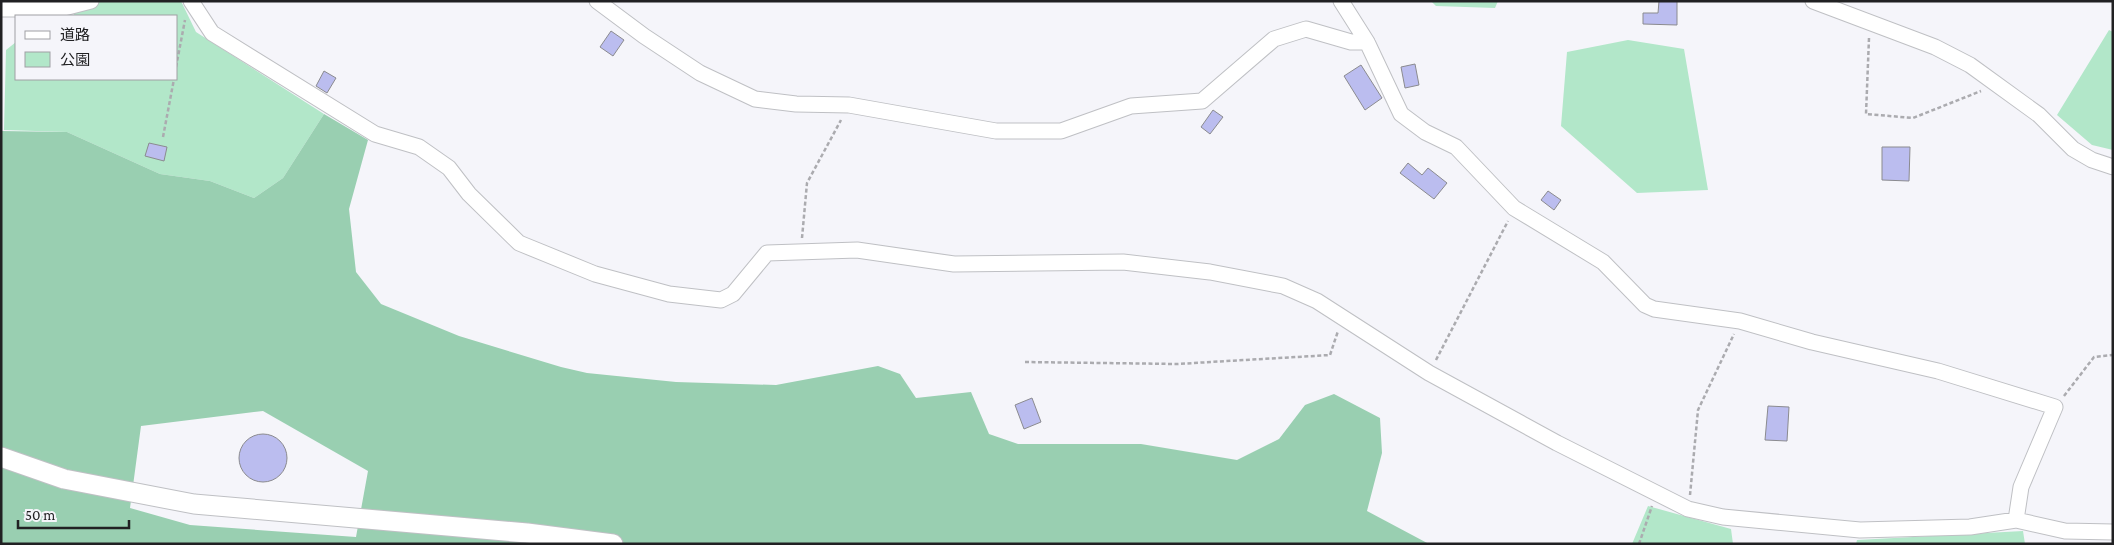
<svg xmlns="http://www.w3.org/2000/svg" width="2114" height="545" font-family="'Crimson Pro','Noto Sans JP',serif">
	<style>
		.green { fill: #b2e7c9 }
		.forest { fill: #99cfb1; fill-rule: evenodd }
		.building { fill: #bbbdef; stroke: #8b8b8f }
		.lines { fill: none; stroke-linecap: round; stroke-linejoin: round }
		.minor-casing { stroke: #bfc0c4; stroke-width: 17 }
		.tertiary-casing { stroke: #bfc0c4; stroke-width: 21 }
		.path { stroke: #ababaf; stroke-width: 2.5; stroke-dasharray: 4 2.5; stroke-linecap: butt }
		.minor { stroke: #fff; stroke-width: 15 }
		.tertiary { stroke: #fff; stroke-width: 19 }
	</style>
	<rect width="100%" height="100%" fill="#f5f5fa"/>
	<!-- green -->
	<path class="green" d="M73,1h108l15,31 128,82 -41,64 -29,20 -44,-17 -50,-7 -93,-42 -63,-2 2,-80 10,-8v37h160v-63h-102z
		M1431,1h67l-3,7 -59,-2z
		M2109,30l4,2v118l-21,-5 -35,-30z
		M1628,40l56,9 24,141 -71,3 -76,-67 6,-74z
		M1648,506l83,23 2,15h-101z
		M2023,531l2,13h-169l1,-4z"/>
	<!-- forest -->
	<path class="forest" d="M324,114l44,26 -19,69 7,63 25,32 78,32 102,31 26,6 89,9 100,3 102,-19 22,8 16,24 55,-6 18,42 29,10h123l96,16 42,-21 26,-34 29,-11 46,24 2,35 -15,58 62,33h-1428v-413l66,1 93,42 50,7 44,17 29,-20zM263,411l105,60 -12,66 -166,-12 -60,-17 11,-82z"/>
	<!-- building -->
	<path class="building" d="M1659,1h18v24l-34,-1v-11h15z
		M611,31l13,9 -11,16 -13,-9z
		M1415,64l4,21 -14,3 -4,-21z
		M1361,65l21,33 -17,12 -21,-34z
		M324,71l12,7 -9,15 -11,-7z
		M1213,110l10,7 -13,17 -9,-7z
		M149,143l18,4 -3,14 -19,-5z
		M1882,147h28l-1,34 -27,-1z
		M1408,163l14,12 6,-7 19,15 -13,16 -34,-26z
		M1548,191l13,9 -7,10 -13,-10z
		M1032,398l9,24 -17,7 -9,-24z
		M1768,406l21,1 -2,34 -22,-1z
		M239 458a24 24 0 1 1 48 0a24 24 0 1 1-48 0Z"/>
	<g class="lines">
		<defs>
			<path id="minor" d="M191,1l21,32 163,101 44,13 30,21 20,26 50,49 76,31 74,20 52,6 12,-6 34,-41 90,-3 97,14 169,-2 87,10 73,14 34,15 112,72 128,70 131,66 35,8 137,13 110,-3 46,-7 49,11 48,1
				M597,1l47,35 56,37 55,26 41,5 53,1 147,26h65l70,-25 71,-5 72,-62 32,-10 45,13h16
				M1341,1l26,41 34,72 24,18 31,15 58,61 89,54 42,43 9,4 86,12 72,21 126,29 117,36 -34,80 -5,33
				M1813,1l122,46 35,18 69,50 34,34 19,11 21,7
				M1,9h59l31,-8"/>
			<path id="tertiary" d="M1,457l63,22 130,25 333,29 86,11"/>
		</defs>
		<!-- minor casing -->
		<use href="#minor" class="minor-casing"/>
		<!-- tertiary casing -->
		<use href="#tertiary" class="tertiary-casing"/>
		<!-- path -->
		<path class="path" d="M1869,38l-3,76 47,4 68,-27
			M176,67l9,-47
			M163,137l11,-58
			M802,238l5,-55 34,-63
			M1436,360l72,-139
			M1025,362l152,2 153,-9 8,-24
			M2064,396l30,-39 19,-2
			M1690,495l8,-85 36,-76
			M1639,544l13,-38"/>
		<!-- minor -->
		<use href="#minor" class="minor"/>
		<!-- tertiary -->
		<use href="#tertiary" class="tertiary"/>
	</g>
	<!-- border -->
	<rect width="2114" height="545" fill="none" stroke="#212123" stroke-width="5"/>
	<!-- legend -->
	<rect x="15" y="15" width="162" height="65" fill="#f5f5fa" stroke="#a0a0a4"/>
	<rect x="25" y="31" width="25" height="8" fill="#ffffff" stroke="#a0a0a4"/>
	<text x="60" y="40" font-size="15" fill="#212123">道路</text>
	<rect x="25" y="52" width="25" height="15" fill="#b2e7c9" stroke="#a0a0a4"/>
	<text x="60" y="65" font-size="15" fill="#212123">公園</text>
	<!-- scale -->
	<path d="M18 520v8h111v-8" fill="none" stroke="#212123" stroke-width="2.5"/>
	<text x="25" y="520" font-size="15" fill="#212123" stroke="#f5f5fa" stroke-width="4" paint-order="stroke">50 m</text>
</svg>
